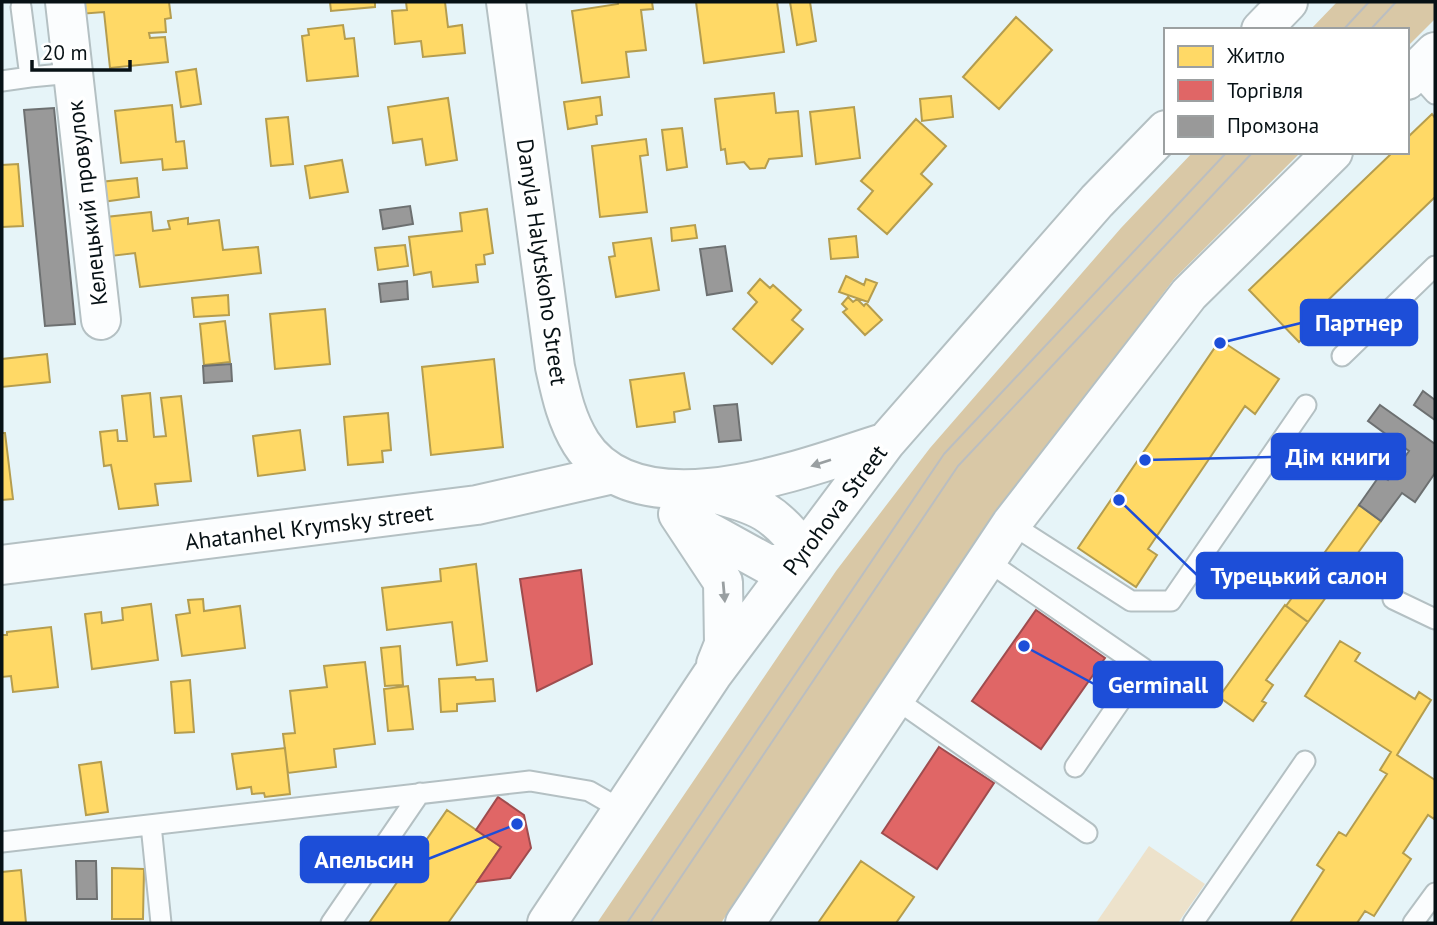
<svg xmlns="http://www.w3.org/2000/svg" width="1437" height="925" font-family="'PT Sans',sans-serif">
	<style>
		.green { fill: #ede2cb }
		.forest { fill: #d9c8a6 }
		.homes { fill: #ffd966; stroke: #b59d4e; stroke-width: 2 }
		.shops { fill: #e06666; stroke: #9f4c4e; stroke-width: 2 }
		.industry { fill: #999; stroke: #6d7071; stroke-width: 2 }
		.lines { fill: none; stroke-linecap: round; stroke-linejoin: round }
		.lane-casing { stroke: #b4c0c3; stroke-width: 23 }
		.street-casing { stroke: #b4c0c3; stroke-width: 42 }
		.secondary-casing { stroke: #b4c0c3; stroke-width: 42 }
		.lane { stroke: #fbfdfe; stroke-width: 19 }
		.street { stroke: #fbfdfe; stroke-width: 38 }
		.secondary { stroke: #fbfdfe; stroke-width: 38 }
		.tram { stroke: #bbbec0; stroke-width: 2 }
		.oneway { fill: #999fa1 }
		.labels { text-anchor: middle; stroke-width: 7; stroke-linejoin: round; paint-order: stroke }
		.street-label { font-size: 23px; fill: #071115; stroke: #fff }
		.leader { fill: none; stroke: #1d4ed8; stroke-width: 2.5 }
		.callout-dot { fill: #1d4ed8; stroke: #fff; stroke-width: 2.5 }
		.callout { fill: #1d4ed8; stroke: #1d4ed8; stroke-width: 2.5 }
		.callout-label { font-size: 24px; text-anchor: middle; font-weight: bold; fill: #fff }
	</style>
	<rect width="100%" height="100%" fill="#e6f4f8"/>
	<!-- green -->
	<path class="green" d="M1149,846l56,38 -27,39h-82z"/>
	<!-- forest -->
	<path class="forest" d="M1337,2h98v17l-28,28v-17h-97z
		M1193,152h108l-127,127 -176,233 -277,411h-124l239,-352 94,-123 191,-220z"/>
	<!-- homes -->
	<path class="homes" d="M77,2h92l2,16 -6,1 1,13 -17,1 1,5 15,-1 3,25 -58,6 -6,-56 -25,2z
		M330,2h45v5l-44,4z
		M406,2h39l3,25 14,-2 3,28 -42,4 -2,-16 -26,3 -3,-33 15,-1z
		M618,2h34l1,7 -12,1 5,40 -20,2 3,25 -47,6 -10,-72 46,-7z
		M696,2h81l7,50 -80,11z
		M790,2h20l6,39 -19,4z
		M1016,17l36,33 -53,59 -36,-32z
		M343,25l2,14 9,-1 4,38 -51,5 -5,-45 7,-1 -1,-6z
		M196,69l5,35 -20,3 -5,-35z
		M774,93l2,20 22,-2 4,45 -33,3 -4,9 -15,1 -6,-7 -17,2 -2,-15 -4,1 -6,-51z
		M951,96l2,21 -31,4 -2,-22z
		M600,97l2,18 -6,1 1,8 -29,5 -4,-27z
		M448,98l9,62 -31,5 -4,-26 -29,4 -5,-36z
		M172,105l4,37 8,-1 3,27 -24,2 -1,-11 -41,4 -6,-52z
		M854,107l6,51 -44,6 -6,-52z
		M1432,114l3,4v79l-114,110 7,6 -29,29 -50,-52 144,-138h14v-14z
		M288,117l5,47 -22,2 -5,-47z
		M916,119l30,27 -25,28 11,10 -45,50 -29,-25 15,-18 -12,-10z
		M682,128l5,39 -20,3 -5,-40z
		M646,139l2,16 -8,1 7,56 -47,5 -8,-71z
		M342,160l6,32 -38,6 -5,-32z
		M18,164l5,62 -21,1v-62z
		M137,178l2,19 -37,5 -2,-20z
		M487,209l6,44 -9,2 1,9 -9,1 2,17 -45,5 -2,-15 -17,3 -5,-38 53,-6 -2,-18z
		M151,212l2,19 17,-2 -2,-8 20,-3v6l31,-4 4,30 35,-3 3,26 -121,14 -5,-34 -24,3 -5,-39z
		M695,225l2,13 -25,3 -1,-13z
		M856,236l2,21 -27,2 -2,-20z
		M651,238l8,52 -43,7 -7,-40 6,-1 -2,-13z
		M405,245l3,21 -30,4 -3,-22z
		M846,276l18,9 2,-6 11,4 -9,19 -29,-10z
		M760,279l10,9 3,-3 28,25 -9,10 11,9 -31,35 -39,-35 24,-27 -9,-9z
		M228,295l1,20 -35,2 -2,-19z
		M848,297l5,5 4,-3 7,7 2,-3 16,17 -17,15 -22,-23 4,-3 -5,-5z
		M325,309l5,55 -55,5 -5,-55z
		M225,321l5,41 -26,3 -4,-41z
		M1220,340l59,39 -24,35 -10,-8 -97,143 9,6 -21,32 -58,-39z
		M47,354l3,28 -48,5v-28z
		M494,359l9,88 -72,8 -9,-88z
		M684,373l6,36 -16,3 1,10 -38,5 -7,-47z
		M150,393l4,44 12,-1 -5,-38 20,-2 10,85 -36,3 3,21 -39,4 -8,-44 -7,1 -4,-34 17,-2 1,11h9l-5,-45z
		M388,413l3,37 -9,1 1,11 -35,3 -4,-48z
		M300,430l5,40 -47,6 -5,-40z
		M2,433h3l8,66 -11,1z
		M1359,505l22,16 -73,101 -22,-16z
		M476,564l11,97 -30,4 -5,-43 -65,8 -5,-42 59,-7 -1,-12z
		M203,599l1,12 36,-5 5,42 -63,8 -6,-41 14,-2 -2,-13z
		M151,604l7,56 -66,9 -7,-55 16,-2 1,11 21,-3 -1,-12z
		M1285,605l23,17 -42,58 7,5 -11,16 4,2 -13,18 -34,-24z
		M51,627l7,60 -45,5 -2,-16 -9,1v-42h5v-3z
		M1340,641l20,12 -5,8 60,38 4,-7 12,8 -34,55 38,25v36l-1,3 -6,-4 -25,38 8,6 -37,57 -9,-5 -8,12h-67l34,-53 -7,-5 22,-33 7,4 41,-62 -7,-4 11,-18 -86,-56z
		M400,646l3,39 -18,1 -4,-38z
		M365,662l10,82 -41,5 2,18 -48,6 -5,-39 12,-1 -5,-42 37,-4 -3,-21z
		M475,677l1,3 17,-1 2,22 -38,3v7l-16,1 -2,-33z
		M190,680l4,52 -19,1 -4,-51z
		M408,686l5,43 -25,2 -4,-42z
		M285,748l5,46 -25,3 -1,-4 -12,1 -1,-7 -14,2 -5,-35z
		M101,762l7,50 -22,3 -7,-50z
		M447,810l54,37 -24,35 -29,41h-79z
		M861,861l53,36 -18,26h-78z
		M112,868l32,1 -1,50h-31z
		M21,870l5,53h-24v-51z"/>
	<!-- shops -->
	<path class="shops" d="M581,570l11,94 -55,27 -17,-112z
		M1036,610l69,48 -64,91 -69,-48z
		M939,747l55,36 -57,86 -55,-36z
		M498,797l26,18 7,33 -21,30 -33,4 24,-35 -25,-17z"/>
	<!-- industry -->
	<path class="industry" d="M54,108l21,216 -30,2 -21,-216z
		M410,206l3,18 -30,5 -3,-19z
		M725,246l7,45 -25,4 -7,-46z
		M407,281l1,18 -27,3 -2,-18z
		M231,364l1,17 -28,2 -1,-17z
		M1423,391l12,9v20l-21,-15z
		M737,404l4,36 -22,2 -5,-36z
		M1380,405l55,39v29l-20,29 -13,-9 -21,28 -22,-16 21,-30 8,5 21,-29 -41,-30z
		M76,861h20l1,38h-20z"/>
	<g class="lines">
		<defs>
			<path id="lane" d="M1415,72l20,22
				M30,77l42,-4
				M2,81l28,-4 -9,-70
				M1342,356l93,-90
				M1011,524l120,77h40l135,-196
				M986,560l157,108 -68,99
				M1393,599l42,20
				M894,698l193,135
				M151,825l10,98
				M2,842l528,-61 59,10 33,19
				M331,923l89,-130
				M1193,923l112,-162
				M1413,923l22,-30"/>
			<path id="street" d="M65,2l36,318
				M1407,80l28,-28
				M2,565l475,-60 136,-31
				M745,923l266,-399 178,-230 144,-142"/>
			<path id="secondary" d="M506,2l49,365c6,27 11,52 26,76 58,91 226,24 305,-1
				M1261,30l27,-28
				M712,493c47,12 63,19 92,58
				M678,514l45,68 1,62 -8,20
				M689,521l78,43h27
				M547,923l165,-248 174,-233 211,-241 69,-71"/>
		</defs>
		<!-- lane casing -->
		<use href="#lane" class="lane-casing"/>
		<!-- street casing -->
		<use href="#street" class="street-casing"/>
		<!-- secondary casing -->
		<use href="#secondary" class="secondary-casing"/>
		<!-- lane -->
		<use href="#lane" class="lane"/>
		<!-- street -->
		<use href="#street" class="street"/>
		<!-- secondary -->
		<use href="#secondary" class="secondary"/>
		<!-- tram -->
		<path class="tram" d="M1343,30l26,-28
			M1370,30l26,-28
			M627,923l317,-469 283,-302
			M650,923l308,-457 295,-314"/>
	</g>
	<!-- one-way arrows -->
	<defs><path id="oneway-solid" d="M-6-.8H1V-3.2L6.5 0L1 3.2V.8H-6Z" transform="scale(1.75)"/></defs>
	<g class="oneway">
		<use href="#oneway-solid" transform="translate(821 463) rotate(162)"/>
		<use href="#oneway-solid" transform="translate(724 592) rotate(85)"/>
	</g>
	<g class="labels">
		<!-- street labels -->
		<g class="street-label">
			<text transform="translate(87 203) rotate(-97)" y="8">Келецький провулок</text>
			<text transform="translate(542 262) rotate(82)" y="8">Danyla Halytskoho Street</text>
			<text transform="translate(835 510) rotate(-53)" y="8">Pyrohova Street</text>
			<text transform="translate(309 527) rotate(-7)" y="8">Ahatanhel Krymsky street</text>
		</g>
	</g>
	<!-- callouts -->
	<path class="leader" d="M1220 343L1301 323M1145 460L1272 457M1119 500L1197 575M1024 646L1094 684M517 824L428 859"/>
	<g class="callout-dot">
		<circle cx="1220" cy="343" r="7"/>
		<circle cx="1145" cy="460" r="7"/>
		<circle cx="1119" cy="500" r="7"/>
		<circle cx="1024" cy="646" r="7"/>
		<circle cx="517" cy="824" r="7"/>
	</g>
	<g class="callout">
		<rect x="1301" y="300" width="116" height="45" rx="7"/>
		<rect x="1272" y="434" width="133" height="45" rx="7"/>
		<rect x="1197" y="553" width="205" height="45" rx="7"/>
		<rect x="1094" y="662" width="128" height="45" rx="7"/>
		<rect x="301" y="837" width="127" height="45" rx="7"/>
	</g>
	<g class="callout-label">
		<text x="1359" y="331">Партнер</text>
		<text x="1338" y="465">Дім книги</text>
		<text x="1299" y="584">Турецький салон</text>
		<text x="1158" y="693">Germinall</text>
		<text x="364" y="868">Апельсин</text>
	</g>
	<!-- border -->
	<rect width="1437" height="925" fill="none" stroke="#071115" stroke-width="7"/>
	<!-- legend -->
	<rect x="1164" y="28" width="245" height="126" fill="#ffffff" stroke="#9ca0a1" stroke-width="2"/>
	<rect x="1178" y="46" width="35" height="21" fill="#ffd966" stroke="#9ca0a1" stroke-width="2"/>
	<text x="1227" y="63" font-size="21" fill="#071115">Житло</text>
	<rect x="1178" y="80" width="35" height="21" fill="#e06666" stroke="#9ca0a1" stroke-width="2"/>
	<text x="1227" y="98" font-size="21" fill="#071115">Торгівля</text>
	<rect x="1178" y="116" width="35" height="21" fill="#999999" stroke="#9ca0a1" stroke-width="2"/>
	<text x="1227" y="133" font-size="21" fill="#071115">Промзона</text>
	<!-- scale -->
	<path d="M32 60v10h98v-10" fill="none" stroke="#071115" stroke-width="3.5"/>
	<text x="42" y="60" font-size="21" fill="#071115" stroke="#ffffff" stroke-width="5" paint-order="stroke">20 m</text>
</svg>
